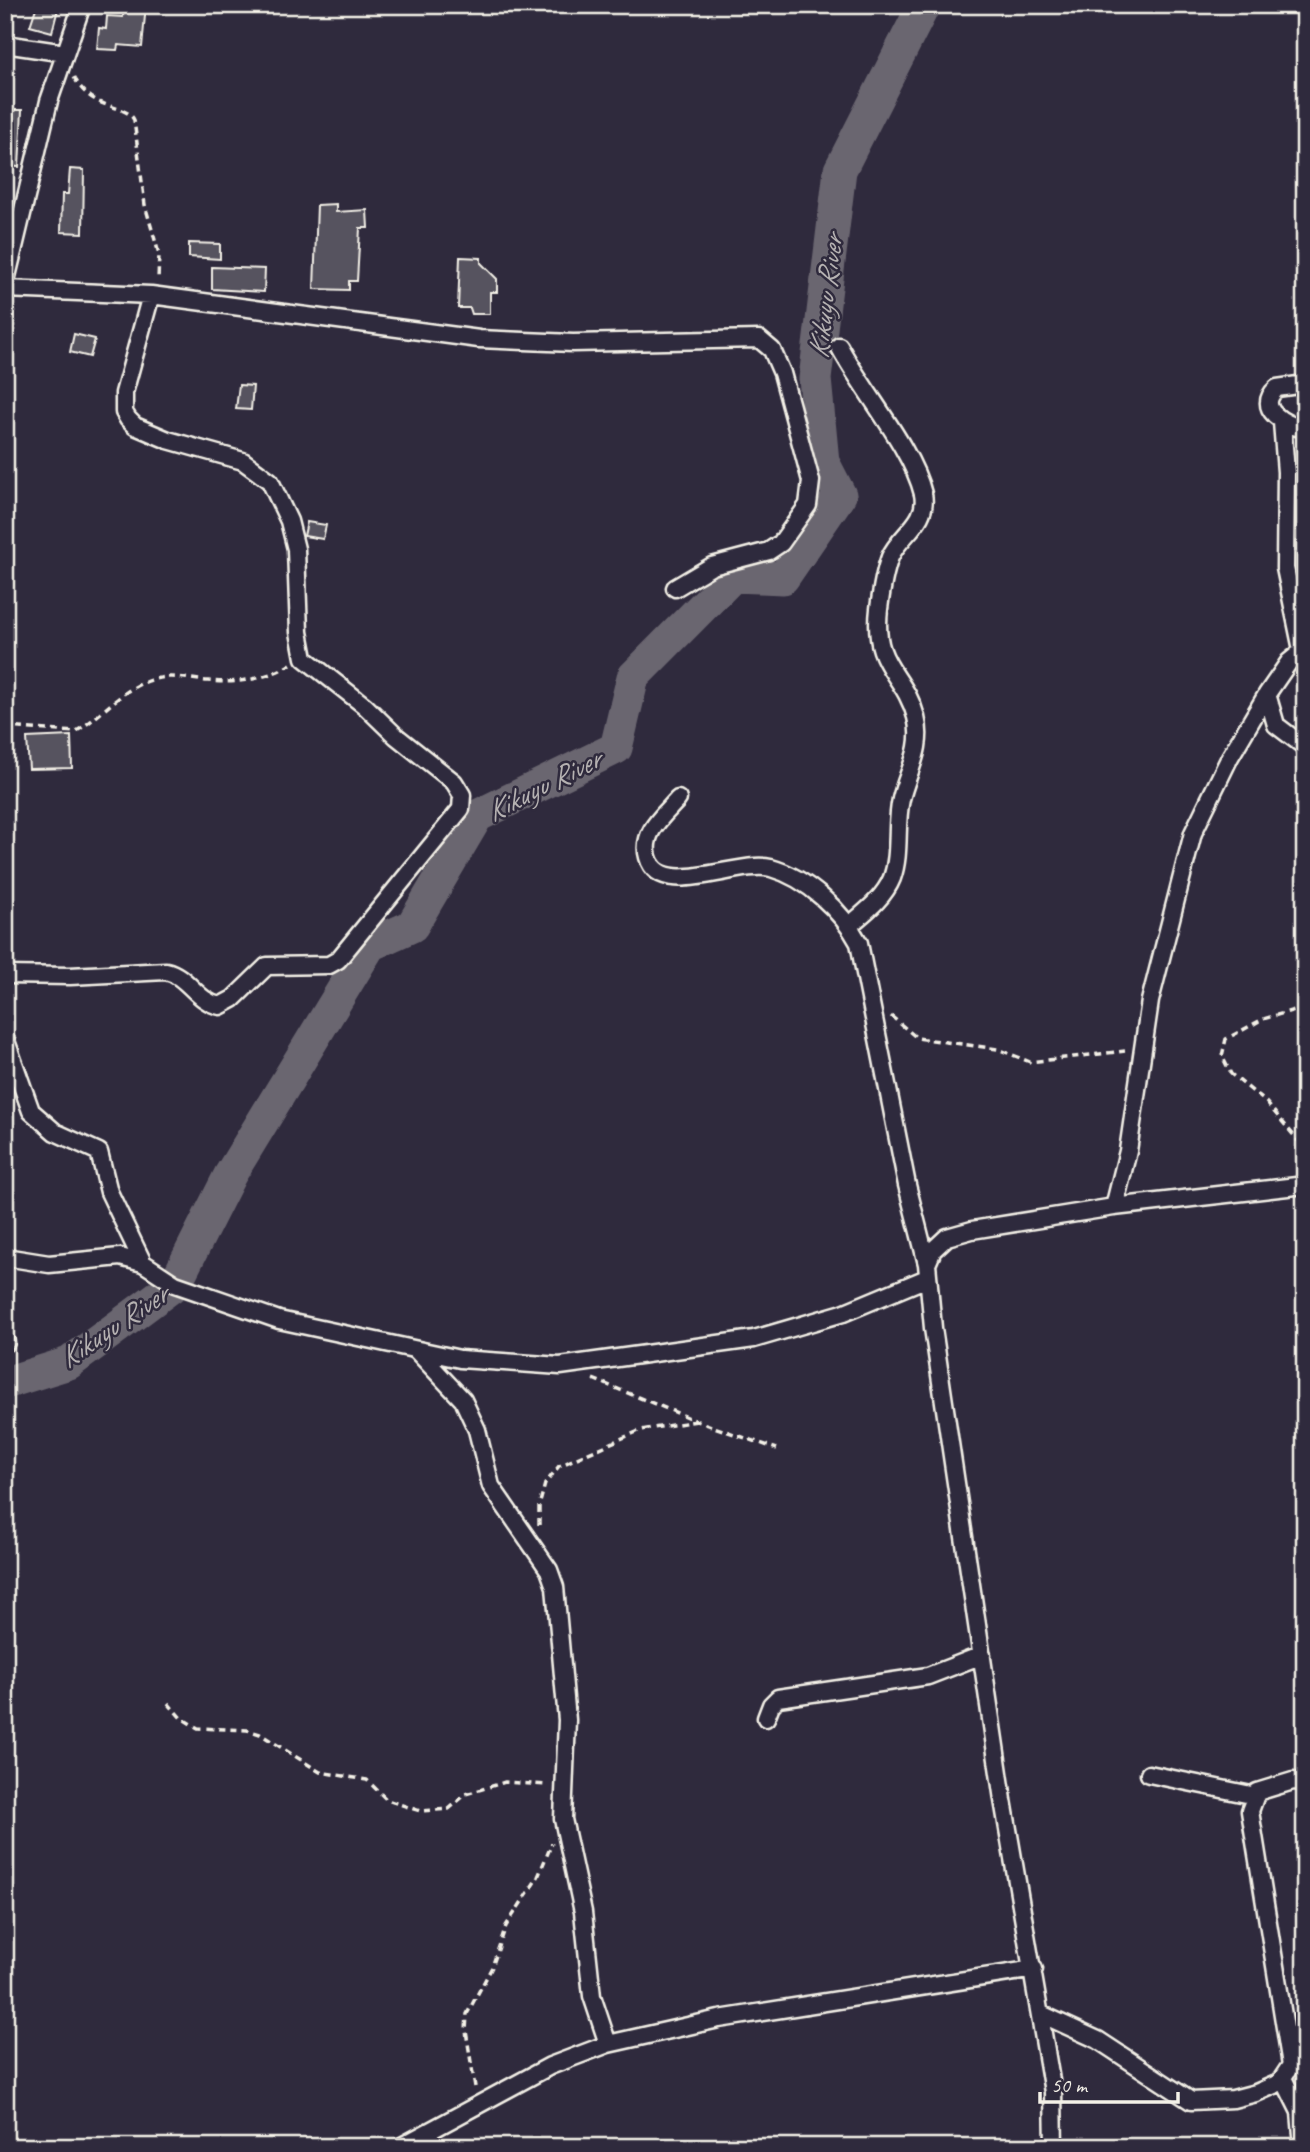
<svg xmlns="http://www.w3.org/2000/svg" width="1310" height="2152" font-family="Caveat,sans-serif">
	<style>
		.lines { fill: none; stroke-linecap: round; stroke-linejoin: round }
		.river { stroke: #6a6670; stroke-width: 33 }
		.building { fill: #56525f; stroke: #f4f1e8; stroke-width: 2 }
		.street-casing { stroke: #f4f1e8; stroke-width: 21 }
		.path { stroke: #f4f1e8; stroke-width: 3.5; stroke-dasharray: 7 5; stroke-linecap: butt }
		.street { stroke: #2f2a3d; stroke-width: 16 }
		.labels { text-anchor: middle; stroke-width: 5; stroke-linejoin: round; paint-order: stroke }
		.water-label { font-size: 30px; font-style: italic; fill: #b6b2b2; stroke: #2f2a3d }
	</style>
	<rect width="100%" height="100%" fill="#2f2a3d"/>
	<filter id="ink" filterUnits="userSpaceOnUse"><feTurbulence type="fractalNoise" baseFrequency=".0143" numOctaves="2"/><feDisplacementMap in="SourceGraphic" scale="14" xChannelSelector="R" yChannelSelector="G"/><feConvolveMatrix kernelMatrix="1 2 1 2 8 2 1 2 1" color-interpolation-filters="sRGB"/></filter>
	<g filter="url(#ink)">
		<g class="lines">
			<!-- river -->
			<path class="river" d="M5,1383l64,-20 106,-79 55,-109 140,-230 42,-19 65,-110 139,-68 17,-71 100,-101 50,2 57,-83 -17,-33 -8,-83 25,-209 84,-165"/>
		</g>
		<!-- building -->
		<path class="building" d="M37,5h22l-7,27 -22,-6z
			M124,5h22l-4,42 -24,-2 -1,5 -20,-1 2,-21 7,1 1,-13 16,1z
			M5,110h17l-3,57 -14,-1z
			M70,169l14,1 -1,63 -22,-1 1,-38h6z
			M336,204v8l31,-2 1,18h-8l-3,53h-8v9l-35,-1 3,-84z
			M189,243l31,1v15l-31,-2z
			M460,257l21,1v5l16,16v13h-7v22h-18l-2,-6h-12z
			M212,267l53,2 -1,23 -52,-3z
			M74,334l21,5 -5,18 -20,-5z
			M239,385l14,1 -2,24 -15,-1z
			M307,522l19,3 -3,14 -19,-3z
			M71,736l1,32 -43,1 -2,-31z"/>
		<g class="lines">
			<defs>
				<path id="street" d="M5,44l60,9
					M5,285l44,-184 33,-96
					M5,289l146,6 328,44 94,4 186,-4 13,11 10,23 29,108 -3,24 -27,38 -12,8 -57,15 -37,22
					M839,346c23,44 73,102 84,148 6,28 -24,41 -33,63 -6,16 -9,36 -11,52 -7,58 25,63 37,108 8,31 -8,53 -15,82 -6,26 0,54 -9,79 -8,20 -27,34 -42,47
					M1305,384l-28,4c-23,21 8,37 28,41
					M1282,422l4,50 -1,96 17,82
					M1267,694l9,31 29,22
					M678,799c-15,17 -37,34 -30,58 12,44 91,2 123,11 36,10 71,43 88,75l48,242 20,79
					M5,975l65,1 96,-5c22,5 31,31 54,35l13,-7 34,-33 62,-1 9,-5 123,-151 1,-14 -8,-13 -58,-46 -31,-30 -61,-48 -5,-26 -3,-83 -7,-28 -19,-40 -27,-20 -75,-21 -33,-14 -7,-7 -4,-7v-19l27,-98
					M5,1038l26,73 24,21 44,20 10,40 34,71
					M1114,1207l14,-56 22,-150 43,-168 37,-76 37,-63 22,-32 16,-13
					M5,1257l44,7 71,-7 23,6 32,21 104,36 181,39 100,7 194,-27 89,-26 84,-35
					M5,1343l1,-1
					M417,1351l46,49 14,30 14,56 58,84 6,17 12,133 -4,99 20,93 9,84 16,48
					M766,1718l5,-13 7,-7 150,-22 54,-21
					M1149,1774l107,22
					M1041,2014l57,26 93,61 42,-2 23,-6 23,-10 12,-18 -41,-254 7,-19 36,-11 12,1
					M1283,2078l17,34 3,35
					M400,2147l150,-81 58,-22 111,-25 315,-50
					M1054,2147l-1,-55 -50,-292 -70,-472 -6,-64 6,-14 14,-13 25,-7 142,-23 191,-22"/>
			</defs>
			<!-- street casing -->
			<use href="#street" class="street-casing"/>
			<!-- path -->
			<path class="path" d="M74,77c19,36 51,25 60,43l11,85 14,49 -1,26
				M5,727l70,5c30,-17 48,-48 85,-54 15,-3 33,2 48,3 29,3 59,-2 83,-17
				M1305,1007l-42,12 -37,20 -4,17 9,18 35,28 39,47
				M891,1016l26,22 81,11 32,13 95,-11
				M593,1379l104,42 80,28
				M539,1525v-19l6,-22 14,-18 82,-36 56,-9
				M168,1703l13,15 17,10 49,2 13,4 60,38 47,8 20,20 33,11 29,-2 17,-15 39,-12 42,3
				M475,2087l-9,-56 1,-17 25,-47 14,-41 32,-49 14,-34"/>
			<!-- street -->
			<use href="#street" class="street"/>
		</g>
	</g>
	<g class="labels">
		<!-- water labels -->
		<g class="water-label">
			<text transform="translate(825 297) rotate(-83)" y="10">Kikuyu River</text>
			<text transform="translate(543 785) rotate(-27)" y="10">Kikuyu River</text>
			<text transform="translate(113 1326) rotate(-34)" y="10">Kikuyu River</text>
		</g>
	</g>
	<!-- margin -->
	<rect width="1310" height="2152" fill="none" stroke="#2f2a3d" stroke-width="28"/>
	<rect x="14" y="14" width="1282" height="2124" fill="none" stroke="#f4f1e8" stroke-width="2.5" filter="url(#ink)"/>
	<!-- scale -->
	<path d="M1040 2092v10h138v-10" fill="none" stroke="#f4f1e8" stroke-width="3.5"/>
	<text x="1051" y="2092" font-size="21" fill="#f4f1e8" stroke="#2f2a3d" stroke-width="5" paint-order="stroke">50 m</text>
</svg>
